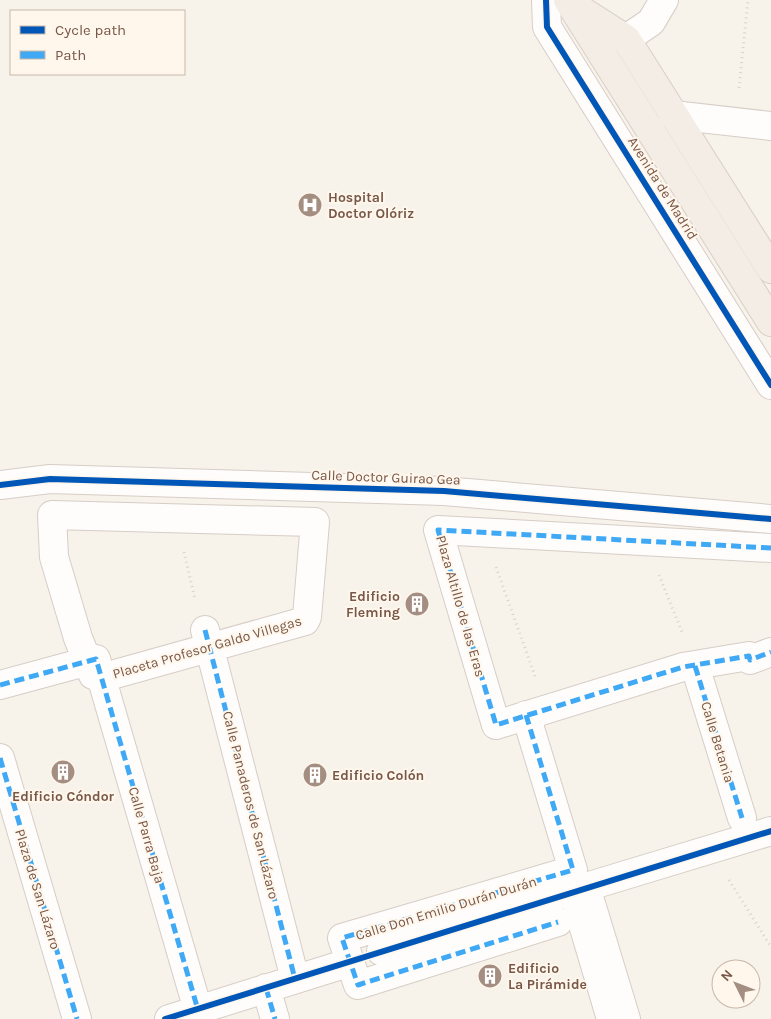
<svg xmlns="http://www.w3.org/2000/svg" width="771" height="1019" font-family="Karla,sans-serif">
	<style>
		.lines { fill: none; stroke-linecap: round; stroke-linejoin: round }
		.street-casing { stroke: #d6cdc6; stroke-width: 30 }
		.secondary-casing { stroke: #d7cdc6; stroke-width: 30 }
		.primary-casing { stroke: #d9cfc9; stroke-width: 30 }
		.path { stroke: #dad1cd; stroke-width: 3; stroke-dasharray: 1 4; stroke-linecap: butt }
		.street { stroke: #fefdfc; stroke-width: 28 }
		.secondary { stroke: #fefdfc; stroke-width: 28 }
		.primary { stroke: #f3ede5; stroke-width: 28 }
		.quiet { stroke: #3fa9f5; stroke-width: 5; stroke-dasharray: 10 5; stroke-linecap: butt }
		.cycleway-casing { stroke: #fff7ec; stroke-width: 9 }
		.cycleway { stroke: #0057b8; stroke-width: 6 }
		.labels { text-anchor: middle; stroke-width: 4; stroke-linejoin: round; paint-order: stroke }
		.street-label { font-size: 14px; fill: #785748; stroke: #fff7ec }
		.poi-label { font-size: 14px; font-weight: bold; fill: #785748; stroke: #fff7ec; text-anchor: start }
	</style>
	<rect width="100%" height="100%" fill="#f7f2ea"/>
	<g class="lines">
		<defs>
			<path id="street" d="M626,39l25,-17 13,-22
				M673,115l98,11
				M52,515l263,7 -8,95 -2,4 -204,57 -8,-3 -15,-37 -24,-81z
				M771,548l-333,-18 58,195 187,-58 66,-11 1,4 21,-8
				M205,630l90,349
				M695,666l47,152
				M0,685l96,-26 102,351
				M526,715l47,155 -231,68 16,47 200,-63
				M0,758l77,261
				M586,887l185,-56
				M381,951l192,-60
				M266,988l9,31
				M169,1019l182,-57"/>
			<path id="secondary" d="M546,0l1,27 224,358
				M0,485l50,-6 394,12 327,28
				M611,1019l-38,-128 13,-4 40,132"/>
			<path id="primary" d="M568,0l203,322
				M579,9l47,30 145,230"/>
		</defs>
		<!-- street casing -->
		<use href="#street" class="street-casing"/>
		<!-- secondary casing -->
		<use href="#secondary" class="secondary-casing"/>
		<!-- primary casing -->
		<use href="#primary" class="primary-casing"/>
		<!-- path -->
		<path class="path" d="M739,88l9,-88
			M184,552l11,47
			M496,567l40,112
			M659,575l23,57
			M729,880l42,67"/>
		<!-- street -->
		<use href="#street" class="street"/>
		<!-- secondary -->
		<use href="#secondary" class="secondary"/>
		<!-- primary -->
		<use href="#primary" class="primary"/>
		<!-- quiet -->
		<path class="quiet" d="M771,548l-333,-18 58,195 187,-58 66,-11 1,4 21,-8
			M205,630l90,349
			M695,666l47,152
			M0,685l96,-26 102,351
			M526,715l47,155 -231,68 16,47 200,-63
			M0,758l77,261
			M266,988l9,31"/>
		<defs>
			<path id="cycleway" d="M546,0l1,27 224,358
				M0,485l50,-6 394,12 327,28
				M165,1019l606,-188"/>
		</defs>
		<!-- cycleway casing -->
		<use href="#cycleway" class="cycleway-casing"/>
		<!-- cycleway -->
		<use href="#cycleway" class="cycleway"/>
	</g>
	<!-- icons -->
	<defs>
		<symbol id="hospital-disc" viewBox="-11 -11 22 22"><circle r="9.5" fill="#a48d81" stroke="#fff7ec"/><path d="M-5-5h3v3.5h4V-5h3V5h-3V1.5h-4V5h-3Z" fill="#fff"/></symbol>
		<symbol id="building-disc" viewBox="-11 -11 22 22"><circle r="9.5" fill="#a48d81" stroke="#fff7ec"/><path d="M-4-6H4V6H1V3H-1V6H-4ZM-2.5-4.3h1.7v1.8h-1.7ZM.8-4.3h1.7v1.8H.8ZM-2.5-1h1.7V.8h-1.7ZM.8-1h1.7V.8H.8Z" fill="#fff"/></symbol>
	</defs>
	<g fill-rule="evenodd">
		<use href="#hospital-disc" x="296" y="191" width="28" height="28"/>
		<use href="#building-disc" x="403" y="590" width="28" height="28"/>
		<use href="#building-disc" x="49" y="758" width="28" height="28"/>
		<use href="#building-disc" x="301" y="761" width="28" height="28"/>
		<use href="#building-disc" x="476" y="962" width="28" height="28"/>
	</g>
	<g class="labels">
		<!-- street labels -->
		<g class="street-label">
			<text transform="translate(663 188) rotate(58)" y="5">Avenida de Madrid</text>
			<text transform="translate(386 477) rotate(2)" y="5">Calle Doctor Guirao Gea</text>
			<text transform="translate(461 606) rotate(74)" y="5">Plaza Altillo de las Eras</text>
			<text transform="translate(207 647) rotate(-16)" y="5">Placeta Profesor Galdo Villegas</text>
			<text transform="translate(718 742) rotate(73)" y="5">Calle Betania</text>
			<text transform="translate(251 805) rotate(76)" y="5">Calle Panaderos de San Lázaro</text>
			<text transform="translate(147 835) rotate(74)" y="5">Calle Parra Baja</text>
			<text transform="translate(38 889) rotate(73)" y="5">Plaza de San Lázaro</text>
			<text transform="translate(446 908) rotate(-17)" y="5">Calle Don Emilio Durán Durán</text>
		</g>
		<!-- poi labels -->
		<g class="poi-label">
			<text x="328" y="202">Hospital<tspan x="328" dy="16">Doctor Olóriz</tspan></text>
			<text x="400" y="601" text-anchor="end">Edificio<tspan x="400" dy="16">Fleming</tspan></text>
			<text x="332" y="780">Edificio Colón</text>
			<text x="63" y="801" text-anchor="middle">Edificio Cóndor</text>
			<text x="508" y="973">Edificio<tspan x="508" dy="16">La Pirámide</tspan></text>
		</g>
	</g>
	<!-- legend -->
	<rect x="10" y="10" width="175" height="65" fill="#fff7ec" stroke="#c9b7aa"/>
	<rect x="20" y="26" width="25" height="8" fill="#0057b8" stroke="#c9b7aa"/>
	<text x="55" y="35" font-size="15" fill="#785748">Cycle path</text>
	<rect x="20" y="51" width="25" height="8" fill="#3fa9f5" stroke="#c9b7aa"/>
	<text x="55" y="60" font-size="15" fill="#785748">Path</text>
	<!-- north arrow -->
	<g transform="translate(736 984) rotate(312)"><circle r="24" fill="#fff7ec" stroke="#c9b7aa"/>
	<path d="M0-4L9 19L0 12L-9 19Z" fill="#a48d81"/>
	<text y="-8" font-size="14" font-weight="bold" text-anchor="middle" fill="#785748">N</text>
	</g>
</svg>
